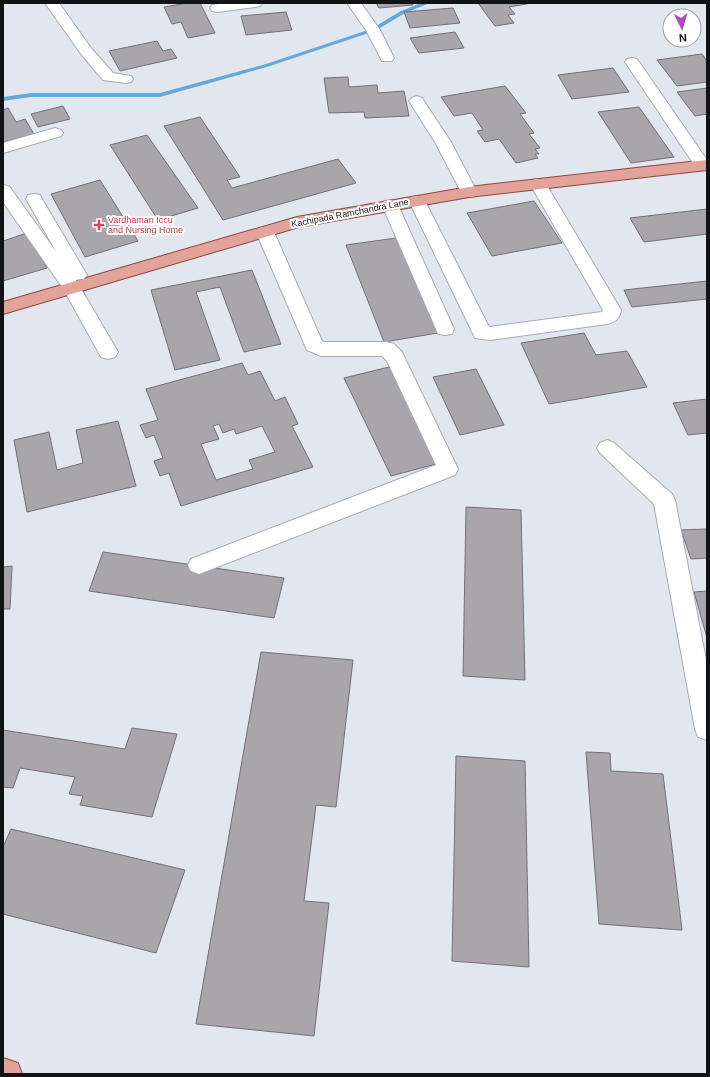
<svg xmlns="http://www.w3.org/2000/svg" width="710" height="1077" font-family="Helvetica,sans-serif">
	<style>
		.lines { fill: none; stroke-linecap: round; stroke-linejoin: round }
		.stream { fill: #63aadb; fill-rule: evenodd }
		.building { fill: #a9a5ad; stroke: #746f77; fill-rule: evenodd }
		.minor-casing { stroke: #a7abb3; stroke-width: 2 }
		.major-casing { stroke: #8c4842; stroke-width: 2 }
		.minor { fill: #fff; fill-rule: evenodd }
		.major { fill: #e2a39b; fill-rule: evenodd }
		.health-dot { fill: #e0444e; stroke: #fff; stroke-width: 1.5 }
		.labels { text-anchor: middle; stroke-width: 4; stroke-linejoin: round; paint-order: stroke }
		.far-street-label { font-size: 9px; fill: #121316; stroke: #fff }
		.far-health-label { font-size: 9px; fill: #be3a42; stroke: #fff; text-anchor: start }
	</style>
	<rect width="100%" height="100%" fill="#e2e6ee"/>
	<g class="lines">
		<!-- stream -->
		<path class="stream" d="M421,3h9l-25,10 -30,18 -105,35 -110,31h-129l-28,4v-4l28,-4h129l106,-29 105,-35 30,-18z"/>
	</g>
	<!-- building -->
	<path class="building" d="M188,3h12l15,30 -27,5 -7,-16 -9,2 -8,-17z
		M376,3h36l1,2 -34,3z
		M478,3h54l-23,4 6,7 -7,1 6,8 -19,3z
		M453,8l7,15 -50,5 -6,-16z
		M286,12l6,18 -46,5 -5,-19z
		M455,32l9,16 -45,5 -9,-15z
		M157,41l6,10 8,-2 6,9 -57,13 -11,-20z
		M702,54l5,7v21l-30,4 -20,-26z
		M613,68l16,24 -57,7 -14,-24z
		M348,77l1,10 28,-2 1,8 26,-2 5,25 -44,2 -1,-6 -35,1 -5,-35z
		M505,86l21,27 -6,1 14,19 -5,1 11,14 -5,1 4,5h-4l3,4 -22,5 -17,-24 -14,3 -8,-11 6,-1 -11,-17 -18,3 -13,-19z
		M707,88v26l-12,2 -18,-24z
		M63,106l7,13 -32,8 -7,-13z
		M639,107l35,50 -43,6 -33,-51z
		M8,108l8,14 9,-3 9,15 -31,8v-32z
		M200,117l40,60 -13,3 5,8 106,-29 18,24 -133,37 -59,-94z
		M147,135l51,73 -40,12 -48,-75z
		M100,180l38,61 -53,16 -34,-63z
		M534,201l28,42 -70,13 -25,-43z
		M707,209v25l-63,8 -14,-24z
		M27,233l20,35 -44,13v-40z
		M396,238l42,95 -54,9 -38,-97z
		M252,270l29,74 -37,8 -24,-65 -24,5 24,68 -45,10 -24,-80z
		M707,281v18l-75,8 -8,-17z
		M584,333l12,22 31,-4 20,36 -98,17 -28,-61z
		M242,363l6,12 12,-4 15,30 10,-4 13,27 -6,2 21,41 -132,39 -12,-33 -9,3 -6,-15 9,-3 -9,-23 -8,3 -6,-13 18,-5 -12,-31zM219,424l4,9 11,-4 2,5 26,-8 13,26 -26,8 4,9 -37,11 -15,-36 18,-5 -6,-13z
		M389,367l51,96 -49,13 -47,-98z
		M476,369l28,56 -44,10 -27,-58z
		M707,399v34l-19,2 -15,-32z
		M118,421l18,65 -109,26 -13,-72 35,-8 8,38 26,-7 -7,-33z
		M466,507l55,3 4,170 -62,-4z
		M707,529v29l-16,1 -10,-29z
		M103,552l181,26 -10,40 -185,-27z
		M12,566l-2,43h-7v-42z
		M707,591v47l-13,-46z
		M261,652l92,8 -17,147 -20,-2 -12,96 25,2 -15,133 -118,-12z
		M132,728l45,6 -25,83 -72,-12 3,-9 -14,-2 6,-17 -55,-9 -7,20 -10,-1v-57l122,19z
		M586,752l24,1 1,18 52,3 19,156 -83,-6z
		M456,756l69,5 4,206 -77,-6z
		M11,829l174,41 -29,83 -153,-39v-67z"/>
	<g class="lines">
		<defs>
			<path id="minor" d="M45,3h14l32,45 22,25 18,3 2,3 -2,3 -5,1 -23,-3 -22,-26z
				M224,3h38l-2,3 -5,1 -38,5 -5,-1 -2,-3 2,-3z
				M347,3h14l19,27 14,28 -2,3h-10l-16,-31z
				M632,58l5,1 70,101v10l-10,-1 -72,-107 2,-3z
				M417,96l5,2 29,44 26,50 -2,4 -6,1 -6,-1 -2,-4 -26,-50 -26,-41 3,-3z
				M55,128l6,2 2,3 -2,3 -58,17v-10z
				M538,179l6,1 2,4 75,126c-1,9 -6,12 -14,14l-117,16 -15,-2 -66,-137 2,-4 6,-1 6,1 2,4 64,126 113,-15 1,-2 -73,-126 2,-4z
				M3,185l6,1 48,67 -31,-54 2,-4 6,-1 6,1 2,4 45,76 -3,4 -8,1 42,72 -3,5 -7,2 -7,-2 -37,-67 -61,-88z
				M390,200l6,1 2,4 56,124 -2,5 -7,1 -7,-1 -2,-5 -54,-124 2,-4z
				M265,227l6,1 3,4 48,109 2,1h63l7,2 8,8 56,117 -3,6 -256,99 -8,-3 -3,-6 3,-6 245,-94 -49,-104 -5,-5h-61l-14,-6 -51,-118 3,-4z
				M607,440l7,3 58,51 3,6 32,165v75l-9,-3 -3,-8 -41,-225 -54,-51 -3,-5 3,-5z"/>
			<path id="major" d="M707,160v10l-238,27 -170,30 -296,87v-12l294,-85 172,-30z
				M3,1058l15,5 4,11h-19z"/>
		</defs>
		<!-- minor casing -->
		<use href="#minor" class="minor-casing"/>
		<!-- major casing -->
		<use href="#major" class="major-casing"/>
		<!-- minor -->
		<use href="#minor" class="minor"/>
		<!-- major -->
		<use href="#major" class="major"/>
	</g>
	<!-- markers -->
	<path class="health-dot" d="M97 219h4v4h4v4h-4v4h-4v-4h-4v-4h4z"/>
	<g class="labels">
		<!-- far-street labels -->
		<g class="far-street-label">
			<text transform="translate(350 213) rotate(-11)" y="3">Kachipada Ramchandra Lane</text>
		</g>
		<!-- far-health labels -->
		<g class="far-health-label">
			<text x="108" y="223">Vardhaman Iccu<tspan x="108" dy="10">and Nursing Home</tspan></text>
		</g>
	</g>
	<!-- border -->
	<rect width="710" height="1077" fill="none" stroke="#121316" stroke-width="8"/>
	<!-- north arrow -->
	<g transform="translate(682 28) rotate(175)"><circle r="19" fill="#ffffff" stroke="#a0a1a2"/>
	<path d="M0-3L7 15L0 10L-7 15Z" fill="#ab4eb8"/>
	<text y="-6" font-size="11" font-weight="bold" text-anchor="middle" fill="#121316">N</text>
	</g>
</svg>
